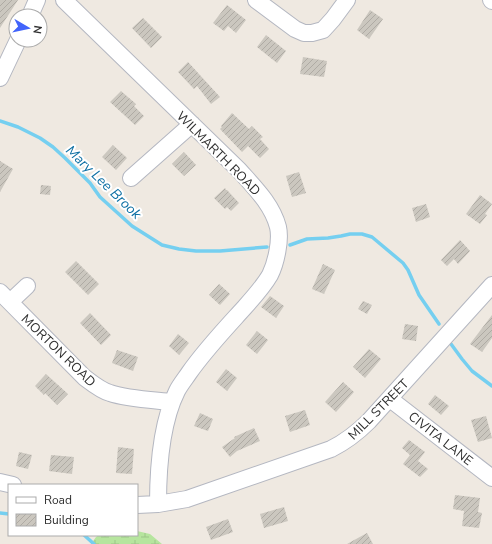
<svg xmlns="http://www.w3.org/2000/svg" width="492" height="544" font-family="'Nunito Sans',sans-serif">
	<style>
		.wetland { fill: url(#wetland-marsh) }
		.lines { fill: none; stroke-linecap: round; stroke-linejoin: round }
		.stream { stroke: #75cff0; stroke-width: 3.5 }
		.building { fill: url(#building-hatch) }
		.minor-casing { stroke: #b4b7c1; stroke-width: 18 }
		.minor { stroke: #fff; stroke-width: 16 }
		.labels { text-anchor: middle; stroke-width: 4; stroke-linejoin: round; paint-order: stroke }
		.street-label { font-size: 13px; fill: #2e2e2e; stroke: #fff }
		.water-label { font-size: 14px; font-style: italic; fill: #0d6fa3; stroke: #fff }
	</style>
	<defs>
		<pattern id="wetland-marsh" width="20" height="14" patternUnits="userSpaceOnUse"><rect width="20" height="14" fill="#b6e59e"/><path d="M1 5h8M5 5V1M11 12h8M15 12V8" fill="none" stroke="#9dc588"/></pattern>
		<pattern id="building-hatch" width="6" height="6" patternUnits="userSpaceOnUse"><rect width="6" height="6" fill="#cbc7bf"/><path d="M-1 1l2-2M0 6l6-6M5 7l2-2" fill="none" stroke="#afaba4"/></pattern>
	</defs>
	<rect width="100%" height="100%" fill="#efe9e1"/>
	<!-- wetland -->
	<path class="wetland" d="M137,531l13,3 12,10h-71l5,-7 3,-2h38z"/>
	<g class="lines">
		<!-- stream -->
		<path class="stream" d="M0,121l18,6 22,11 13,9 12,11 25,25 10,14 32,29 30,19 17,4 17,2h24l47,-4
			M290,245l17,-6 21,-1 13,-2 9,-2h12l10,3 31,26 5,7 11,25 20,29
			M451,344l11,15 10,12 20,15
			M0,513l9,1
			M84,535l10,9"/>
	</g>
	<!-- building -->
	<path class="building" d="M0,0h18l-18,28z
		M227,5l19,15 -10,13 -8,-7 -4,5 -11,-8z
		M370,10l13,9 -14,20 -12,-9z
		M143,18l19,19 -11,11 -19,-20z
		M266,35l20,16 -9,12 -20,-16z
		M303,57l24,4 -3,16 -24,-3z
		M188,62l32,35 -9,7 -14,-18 -3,3 -16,-17z
		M121,91l15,13 -2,2 10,10 -9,9 -25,-23z
		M232,113l17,16 3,-3 11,11 -3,2 9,10 -9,9 -12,-12 -6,6 -22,-23 2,-2 -1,-1z
		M113,145l14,13 -11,12 -14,-13z
		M184,152l12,13 -12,11 -12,-12z
		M0,161l13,8 -13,23z
		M299,172l7,21 -14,4 -6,-21z
		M41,185l10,1 -1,9 -10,-1z
		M225,188l1,2h1l12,13 -8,8 -4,-4 -2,2 -11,-11z
		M480,195l12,9 -7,10 2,1 -7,9 -14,-10z
		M426,204l4,13 -14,5 -4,-14z
		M460,240l10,11 -12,13 -4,-5 -7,7 -6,-6z
		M76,261l23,23 -11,11 -23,-23z
		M323,264l12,6 -11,24 -12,-5z
		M219,284l11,10 -10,11 -11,-10z
		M270,296l14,10 -8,12 -15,-11z
		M363,301l9,4 -5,9 -9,-5z
		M90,313l21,22 -10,10 -21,-22z
		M492,315v23l-10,14 -12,-8z
		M405,324l13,2 -2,15 -14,-2z
		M257,331l11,9 -11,14 -11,-9z
		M178,334l11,9 -10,12 -10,-9z
		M369,349l12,10 -16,19 -12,-11z
		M117,350l21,7 -5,14 -21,-8z
		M226,369l11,9 -10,13 -11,-9z
		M46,374l22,20 -11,11 -12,-12 -1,2 -9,-9z
		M343,382l11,10 -18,20 -11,-10z
		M435,395l14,11 -8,9 -13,-11z
		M305,410l5,15 -20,7 -5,-16z
		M200,413l13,6 -5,12 -14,-5z
		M486,416l6,22 -14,4 -7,-22z
		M254,428l6,13 -23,10 -7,6 -8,-10 13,-9 -1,-1z
		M409,440l16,12 -7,9 10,8 -8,8 -17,-13 7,-9 -8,-7z
		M118,447l16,2 -2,25 -16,-1z
		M19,452l13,3 -4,14 -12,-3z
		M51,455l23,2 -2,17 -23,-3z
		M455,495l25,3 -2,14 4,1 -3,15 -17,-2 2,-15 -11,-2z
		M284,507l4,14 -24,7 -4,-14z
		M228,519l5,13 -22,8 -5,-13z
		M367,533l6,11h-26z"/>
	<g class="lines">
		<defs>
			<path id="minor" d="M64,0l175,170c15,17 33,34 39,57 3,13 -2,36 -8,48 -7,12 -17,23 -26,33 -19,21 -39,42 -55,65 -4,6 -9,12 -12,18 -16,32 -19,78 -19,113
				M256,0l39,29 9,4h8l11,-3 10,-11 14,-19
				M491,0l1,1
				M30,16l7,-16
				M0,78l18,-38
				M131,178l61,-54
				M0,292l84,85c8,6 16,13 26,16 17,6 44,7 62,9
				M10,302l17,-16
				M390,399l102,79
				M0,482l13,3
				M137,505l21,-1 29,-5 144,-50c14,-7 26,-16 38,-28l123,-136"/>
		</defs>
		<!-- minor casing -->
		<use href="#minor" class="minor-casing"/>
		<!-- minor -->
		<use href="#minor" class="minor"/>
	</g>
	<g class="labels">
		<!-- street labels -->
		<g class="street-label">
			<text transform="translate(219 153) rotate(45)" y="5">WILMARTH ROAD</text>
			<text transform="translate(59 350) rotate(44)" y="5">MORTON ROAD</text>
			<text transform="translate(378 409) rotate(-45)" y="5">MILL STREET</text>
			<text transform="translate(441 438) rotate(38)" y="5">CIVITA LANE</text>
		</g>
		<!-- water labels -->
		<g class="water-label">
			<text transform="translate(104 182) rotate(44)" y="5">Mary Lee Brook</text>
		</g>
	</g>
	<!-- legend -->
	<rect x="8" y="484" width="130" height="52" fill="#ffffff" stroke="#ababab"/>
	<rect x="16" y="497" width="20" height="6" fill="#ffffff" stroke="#ababab"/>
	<text x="44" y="504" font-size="12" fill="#2e2e2e">Road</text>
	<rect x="16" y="514" width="20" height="12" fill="url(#building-hatch)" stroke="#ababab"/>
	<text x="44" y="524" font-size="12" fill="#2e2e2e">Building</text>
	<!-- north arrow -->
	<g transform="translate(28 28) rotate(99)"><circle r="19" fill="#ffffff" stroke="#ababab"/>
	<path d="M0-3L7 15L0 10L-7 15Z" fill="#4264fb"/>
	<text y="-6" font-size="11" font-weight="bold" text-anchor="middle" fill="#2e2e2e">N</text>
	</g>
</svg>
